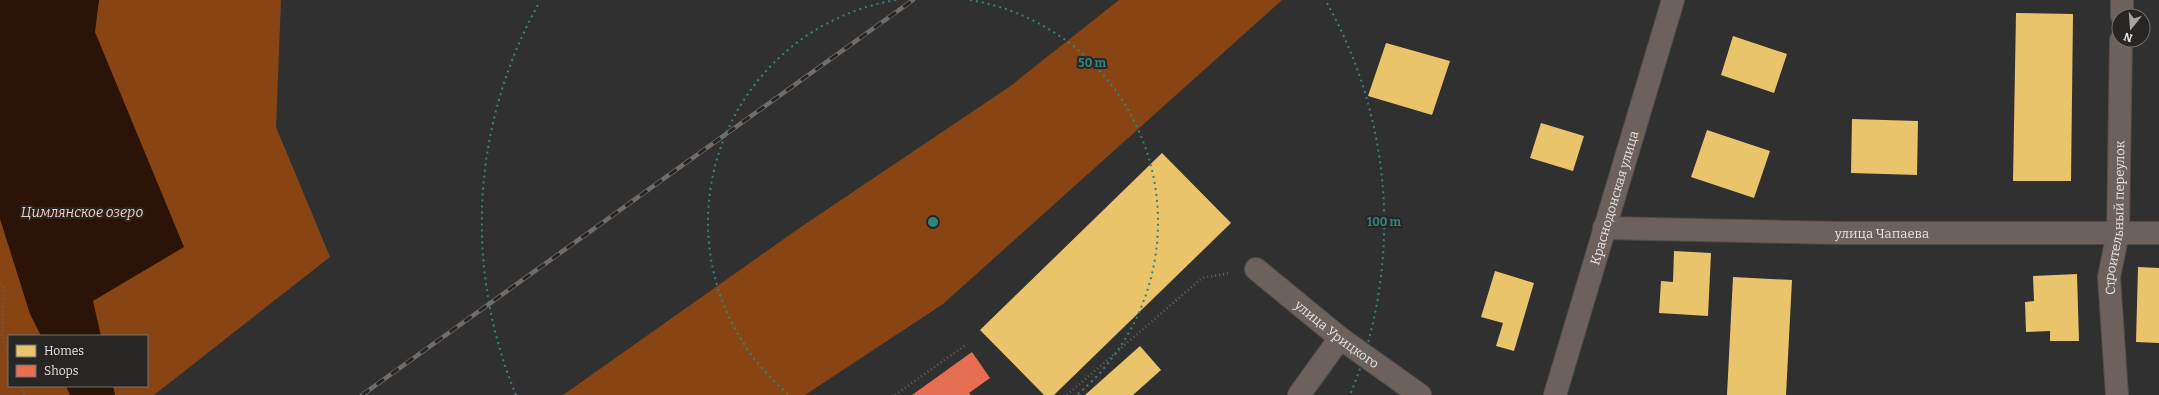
<svg xmlns="http://www.w3.org/2000/svg" width="2159" height="395" font-family="Bitter,serif">
	<style>
		.forest { fill: #884513; fill-rule: evenodd }
		.water { fill: #2b1407 }
		.homes { fill: #e9c46a }
		.shops { fill: #e76f51 }
		.lines { fill: none; stroke-linecap: round; stroke-linejoin: round }
		.street-casing { stroke: #4e4d4c; stroke-width: 24 }
		.path { stroke: #67605c; stroke-width: 2.5; stroke-dasharray: 1 3; stroke-linecap: butt }
		.street { stroke: #6c615b; stroke-width: 22 }
		.rail-casing { stroke: #726c69; stroke-width: 4.5 }
		.rail { stroke: #282625; stroke-width: 3; stroke-dasharray: 9; stroke-linecap: butt }
		.ring { fill: none; stroke: #2f867f; stroke-width: 2; stroke-dasharray: 2 4 }
		.labels { text-anchor: middle; stroke-width: 4; stroke-linejoin: round; paint-order: stroke }
		.street-label { font-size: 13px; fill: #e5e3e2; stroke: #282625 }
		.water-label { font-size: 14px; font-style: italic; fill: #facdb4; stroke: #282625 }
		.centre { fill: #2f867f; stroke: #282625; stroke-width: 2 }
		.ring-label { font-size: 12px; text-anchor: middle; font-weight: bold; fill: #2f867f; stroke: #282625; stroke-width: 4; stroke-linejoin: round; paint-order: stroke }
	</style>
	<rect width="100%" height="100%" fill="#313030"/>
	<!-- forest -->
	<path class="forest" d="M0,0h281l-5,127 54,130 -176,138h-154zM9,336h138v50h-138z
		M1119,0h163l-339,304 -138,91h-242l235,-166 211,-142z"/>
	<!-- water -->
	<path class="water" d="M0,0h99l-4,32 89,215 -91,54 8,35h-60l-11,-22 -30,-95z
		M66,386h47l2,9h-45z"/>
	<!-- homes -->
	<path class="homes" d="M2016,13l57,1 -2,167h-58z
		M1733,36l54,18 -13,39 -53,-18z
		M1386,43l64,18 -18,54 -64,-19z
		M1852,119l66,2 -1,54 -66,-2z
		M1541,123l43,13 -11,35 -43,-13z
		M1707,130l63,21 -16,47 -63,-21z
		M1162,153l69,70 -177,172h-10l-64,-65z
		M1674,251l37,2 -3,63 -49,-3 2,-32 12,1z
		M2138,267l21,1v75l-23,-1z
		M1495,271l39,12 -20,68 -18,-5 7,-23 -22,-6z
		M2077,274l2,67h-29v-10l-24,1 -1,-30 9,-1 -1,-25z
		M1733,277l59,3 -6,115h-59z
		M1140,346l21,24 -28,25h-48z"/>
	<!-- shops -->
	<path class="shops" d="M972,352l18,26 -21,15 2,2h-59z"/>
	<g class="lines">
		<defs>
			<g id="street">
				<path d="M2122,16v-16"/>
				<path id="s1" d="M1604,228l235,5h320"/>
				<path id="s2" d="M1256,269l84,69 80,57"/>
				<path d="M1299,395l41,-57"/>
				<path id="s3" d="M1555,395l118,-395"/>
				<path id="s4" d="M2117,395l-8,-118 9,-44 3,-193"/>
			</g>
		</defs>
		<!-- street casing -->
		<use href="#street" class="street-casing"/>
		<!-- path -->
		<path class="path" d="M0,284l4,4 -2,48 7,18
			M21,386l3,9
			M895,395l72,-51
			M1067,395l135,-117 28,-5"/>
		<!-- street -->
		<use href="#street" class="street"/>
		<defs>
			<path id="rail" d="M362,395l551,-395"/>
		</defs>
		<!-- rail casing -->
		<use href="#rail" class="rail-casing"/>
		<!-- rail -->
		<use href="#rail" class="rail"/>
	</g>
	<!-- distance rings -->
	<g class="ring">
		<path d="M788 394A225 225 0 0 1 896 0M970 0A225 225 0 0 1 1078 394"/>
		<path d="M516 395A451 451 0 0 1 539 3M1327 3A451 451 0 0 1 1350 395"/>
	</g>
	<g class="labels">
		<!-- street labels -->
		<g class="street-label">
			<text dy="5" stroke="none"><textPath href="#s3" startOffset="206">Краснодонская улица</textPath></text>
			<text dy="5" stroke="none"><textPath href="#s4" startOffset="178">Строительный переулок</textPath></text>
			<text dy="5" stroke="none"><textPath href="#s1" startOffset="278">улица Чапаева</textPath></text>
			<text dy="5" stroke="none"><textPath href="#s2" startOffset="104">улица Урицкого</textPath></text>
		</g>
		<!-- water labels -->
		<g class="water-label">
			<text x="82" y="217">Цимлянское озеро</text>
		</g>
	</g>
	<circle cx="933" cy="222" r="6" class="centre"/>
	<g class="ring-label">
		<text x="1092" y="67">50 m</text>
		<text x="1384" y="226">100 m</text>
	</g>
	<!-- legend -->
	<rect x="8" y="335" width="140" height="52" fill="#282625" stroke="#747271"/>
	<rect x="16" y="345" width="20" height="12" fill="#e9c46a" stroke="#747271"/>
	<text x="44" y="355" font-size="12" fill="#e5e3e2">Homes</text>
	<rect x="16" y="365" width="20" height="12" fill="#e76f51" stroke="#747271"/>
	<text x="44" y="375" font-size="12" fill="#e5e3e2">Shops</text>
	<!-- north arrow -->
	<g transform="translate(2131 28) rotate(197)"><circle r="19" fill="#282625" stroke="#747271"/>
	<path d="M0-3L7 15L0 10L-7 15Z" fill="#a6a4a4"/>
	<text y="-6" font-size="11" font-weight="bold" text-anchor="middle" fill="#e5e3e2">N</text>
	</g>
</svg>
